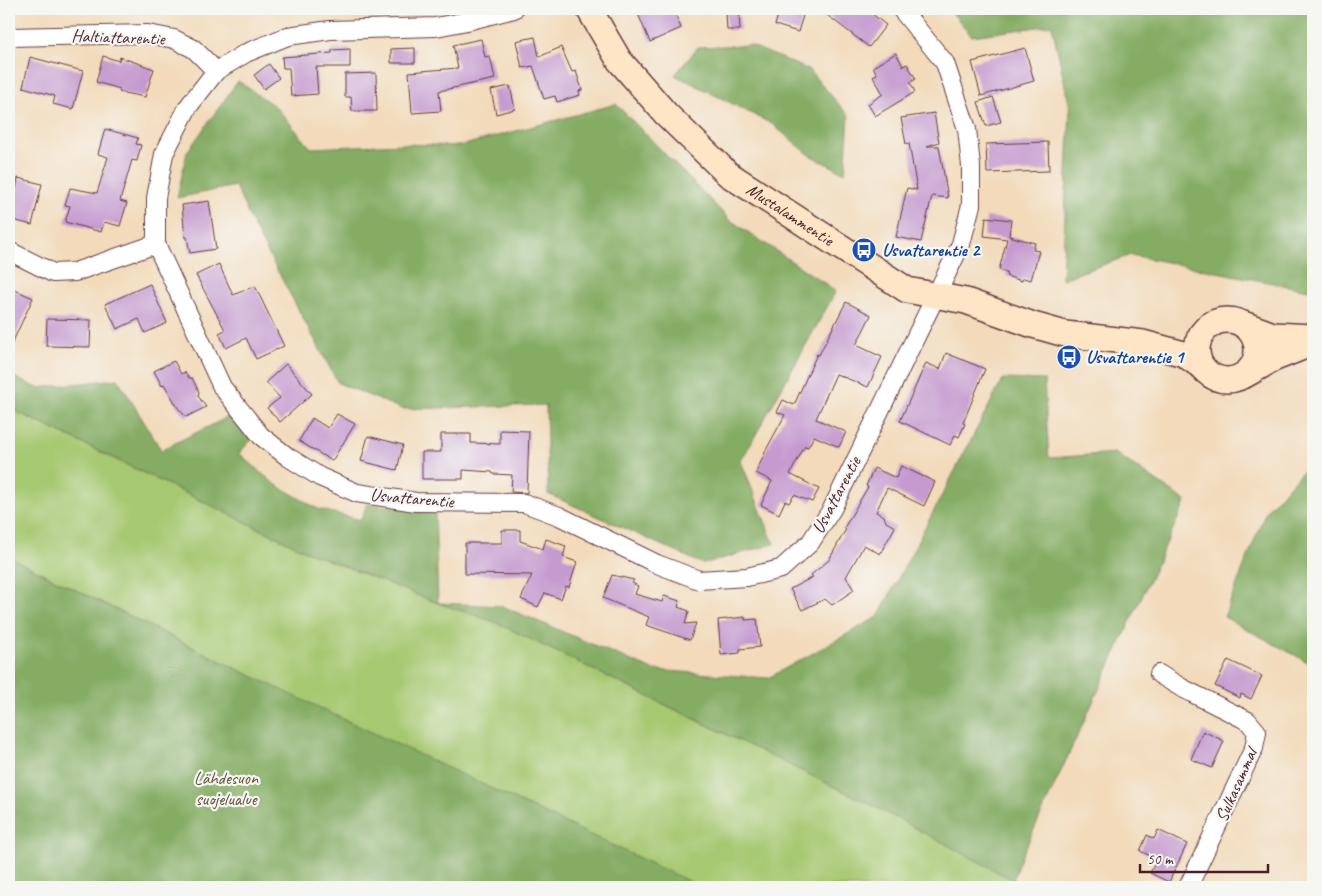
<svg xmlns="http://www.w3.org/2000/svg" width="1322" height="896" font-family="Caveat,sans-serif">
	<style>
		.green { fill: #a6c871; stroke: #78744e }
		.forest { fill: #84ac63; stroke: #676647 }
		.building { fill: #c49acf }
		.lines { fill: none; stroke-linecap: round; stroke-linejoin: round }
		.street-casing { stroke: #633b40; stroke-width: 20 }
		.secondary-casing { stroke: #633b40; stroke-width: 28 }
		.street { stroke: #fff; stroke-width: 18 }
		.secondary { stroke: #fde5c5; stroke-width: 25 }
		.labels { text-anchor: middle; stroke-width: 4.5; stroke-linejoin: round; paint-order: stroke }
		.street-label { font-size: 18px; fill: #4a1f2b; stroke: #f6f6f2 }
		.transit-label { font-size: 18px; font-weight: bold; fill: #164399; stroke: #f6f6f2; text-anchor: start }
		.park-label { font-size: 18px; fill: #665240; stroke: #f6f6f2 }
	</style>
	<rect width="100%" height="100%" fill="#f6f6f2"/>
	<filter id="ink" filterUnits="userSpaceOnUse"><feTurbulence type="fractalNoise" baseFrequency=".02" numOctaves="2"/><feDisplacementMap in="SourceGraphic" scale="10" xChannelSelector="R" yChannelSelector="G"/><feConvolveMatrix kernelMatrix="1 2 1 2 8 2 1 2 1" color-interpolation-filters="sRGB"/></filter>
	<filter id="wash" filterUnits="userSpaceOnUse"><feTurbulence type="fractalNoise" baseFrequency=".0096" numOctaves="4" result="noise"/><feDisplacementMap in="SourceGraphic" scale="20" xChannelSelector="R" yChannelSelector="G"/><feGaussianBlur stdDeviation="1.12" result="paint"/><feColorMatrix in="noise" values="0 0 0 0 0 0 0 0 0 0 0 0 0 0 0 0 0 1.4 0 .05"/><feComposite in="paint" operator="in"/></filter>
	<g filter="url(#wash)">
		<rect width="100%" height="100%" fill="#f2daba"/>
		<!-- green -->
		<path class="green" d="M9,408l299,144 130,51 57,19 377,183 156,82h-965l172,-219 -226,-111z"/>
		<!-- forest -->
		<path class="forest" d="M949,9h364v282l-182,-36 -69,24 8,-170 -18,-84 -80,11z
			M750,45l59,25 40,46 -4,57 -34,-17 -39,-32 -97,-49 23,-28z
			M238,81l38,26 35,41 91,-4 58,2 156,-42 114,116 106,71 -95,170 33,83 -71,20 -155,-70 -2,-89 -144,4 -64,-26 -83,-154 -20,-43 -58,12 10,-46z
			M9,375l29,13 80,-9 43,71 67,-33 24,22 -13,14 34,30 45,26 43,11 6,-16 68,7 3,92 64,3 151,64 115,8 110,-61 125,-238 41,1 5,78 66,-5 71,48 -167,361 -6,18 -141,-75 -377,-183 -57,-19 -130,-51 -299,-144z
			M1313,460v205l-89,-48 42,-106z
			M9,557l226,111 466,219h-692z"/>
		<g id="blocks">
			<!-- building -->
			<path class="building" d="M636,9h37l8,19 -31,14z
				M780,9h25l-7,23 -23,-7z
				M819,9h47l20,16 -17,22z
				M726,13h13l1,17h-13z
				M535,37l4,20 22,-10 11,25 4,-1 6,19 -3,1 1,4 -23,7 -2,-6 -11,3 -11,-33 -11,2 -6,-27z
				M481,39l4,18 5,-1 5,23 -56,12 2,20 -29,2 -3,-41 49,-4 -5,-23z
				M415,48v15h-24v-14z
				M1025,48l9,33 -53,15 -9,-34z
				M350,49v18h-34l2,27 -27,2 -2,-28h-6l-1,-11 50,-4v-3z
				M896,53l7,13 4,-2 9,15 -6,3 5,10 -40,24 -7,-12 15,-10 -10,-18 4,-2 -4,-7z
				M103,56l16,5 1,-4 34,12 -9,28 -26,-5 1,-3 -24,-7z
				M30,57l53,14 -10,38 -20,-5 2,-8 -32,-9z
				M269,64l10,14 -15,11 -10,-14z
				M376,73l1,38h-25l-1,-14h-6v-23z
				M510,86l5,23 -19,5 -5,-24z
				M993,97l8,25 -15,4 -8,-24z
				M934,113l5,29 -12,4h12l9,52 -16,-2 -11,46 -25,-5 11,-49 10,2 -8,-47 -3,1 -5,-26z
				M105,129l33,9 -2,6 5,1 -4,16 -5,-1 -12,41 7,2 -7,23 -16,-4 -3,10 -36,-10 5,-16 -5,-1 5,-17 27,5 11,-36 -10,-3z
				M1048,142l1,29 -62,2 -1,-29z
				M18,178l24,6 -10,41 -23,-6v-31l7,1z
				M209,201l7,48 -26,4 -3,-16h-2l-3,-32z
				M986,217l25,3 -2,16 26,7 -2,7 6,1 -8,29 -8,-2 -1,3 -16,-5 1,-3 -8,-3 8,-31 -23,-3z
				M219,264l14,31 22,-9 29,60 -28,13 -10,-21 -20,10 -7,-15 6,-3 -29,-55z
				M150,284l17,39 -22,10 -6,-14 -22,10 -12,-25z
				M13,289l20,9 -24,52v-52z
				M846,302l25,13 -15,30 26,12 -14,30 -32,-13 -20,45 30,13 -7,15 -25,-11 -6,11 -3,-1 -15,28 29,15 -7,13 -18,-7 -5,8 -4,-2 -6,13 -18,-9 11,-24 -16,-8 10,-23 19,-35 -8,-3 6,-12 11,5 23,-51 2,1z
				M47,319l44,1 -1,27 -44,-1z
				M946,353l39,16 -22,54 2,1 -6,13 -4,-2 -5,10 -50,-24 26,-58 14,6z
				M174,361l7,13 4,-2 4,6h3l7,14 -1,4 8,11 -20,10 -8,-9 -14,-24 -2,2 -8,-15z
				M286,364l26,30 -32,28 -13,-14 13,-10 -14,-16z
				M337,414l18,10 -23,37 -33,-20 13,-23 16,10z
				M500,430l29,1 -2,62 -16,-1 1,-17 -19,-1 -1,-2 -29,-2v9h-41v-27h19v-18h30v9l29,1z
				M368,436l35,9 -6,25 -36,-9z
				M901,466l34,16 -11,24 -37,-18 -11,24 8,4 2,6 9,5 -15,27 -16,-9 -18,32 8,13 -22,15 -7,-6 -23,11 -12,-21 23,-12 -2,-2 18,-15 17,-31 -2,-1 24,-41 -2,-1 8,-18 22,10z
				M502,530h18v11l23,8 3,-10 20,7 -3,11 14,5 -8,25 -3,-1 -5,13 -16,-6 -7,14 -17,-8 11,-24 -67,-1v-31h37z
				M612,575l22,5 -2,3 6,3 -3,8 27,8 2,-6 16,5 -2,6 11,4 -4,13 11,-1 -6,17 -44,-15 3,-8 -46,-19z
				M745,617v3l12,-1 3,28 -20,2v4l-19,2 -3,-35z
				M1228,660l34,16 -11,23 -10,-5 -1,4 -25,-12z
				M1203,731l21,10 -12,27 -21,-9z
				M1158,830l29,14 -18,38 -19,-9 7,-14 -17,-8 7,-16 7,4z"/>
		</g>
	</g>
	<g filter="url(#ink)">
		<use href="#blocks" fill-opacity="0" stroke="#633b40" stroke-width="1"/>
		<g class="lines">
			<defs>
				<path id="street" d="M514,9l-47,12 -31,6 -106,3 -42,6 -42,17 -30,18 -28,36 -24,47 -8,44v46l66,143 39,49 27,21 32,20 37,16 59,9 108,1 35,13 98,48 42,16 48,-3 34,-8 29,-26 22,-34 129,-265 10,-39v-39l-4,-37 -22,-66 -44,-54
					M9,37l139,-3 26,5 20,10 22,22
					M9,251l44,22 22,-1 81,-28
					M1159,674l23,14 66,33 9,11 -3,16 -66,139"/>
				<g id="secondary">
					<path id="s1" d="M589,9l30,51 47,54 62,60 179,116 59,11 67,24 32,9 78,9 41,11 17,12"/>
					<circle cx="1227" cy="350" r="30"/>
					<path d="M1243,324l30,11 40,2"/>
					<path d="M1245,375l28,-16 40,-16"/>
				</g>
			</defs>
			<!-- street casing -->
			<use href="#street" class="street-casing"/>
			<!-- secondary casing -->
			<use href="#secondary" class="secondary-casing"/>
			<!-- street -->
			<use href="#street" class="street"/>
			<!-- secondary -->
			<use href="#secondary" class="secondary"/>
		</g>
	</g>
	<!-- icons -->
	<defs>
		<symbol id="bus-disc" viewBox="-11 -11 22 22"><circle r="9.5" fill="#1a4fb4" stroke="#f6f6f2"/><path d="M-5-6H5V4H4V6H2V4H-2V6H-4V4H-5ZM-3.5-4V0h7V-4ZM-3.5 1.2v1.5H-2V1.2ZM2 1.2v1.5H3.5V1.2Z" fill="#fff"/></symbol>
	</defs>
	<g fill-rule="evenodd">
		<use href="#bus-disc" x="850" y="236" width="28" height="28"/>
		<use href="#bus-disc" x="1055" y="343" width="28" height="28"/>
	</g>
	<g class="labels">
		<!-- street labels -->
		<g class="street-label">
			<text transform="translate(118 37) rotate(2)" y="6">Haltiattarentie</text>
			<text dy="6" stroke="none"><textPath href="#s1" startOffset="291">Mustalammentie</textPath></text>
			<text transform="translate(836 495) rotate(-62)" y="6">Usvattarentie</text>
			<text transform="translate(412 498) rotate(5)" y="6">Usvattarentie</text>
			<text transform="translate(1236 785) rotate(-66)" y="6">Sulkasammal</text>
		</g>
		<!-- transit labels -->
		<g class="transit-label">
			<text x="882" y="256">Usvattarentie 2</text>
			<text x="1086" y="363">Usvattarentie 1</text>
		</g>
		<!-- park labels -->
		<g class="park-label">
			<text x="226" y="784">Lähdesuon<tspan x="226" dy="21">suojelualue</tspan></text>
		</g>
	</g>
	<!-- margin -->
	<rect width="1322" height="896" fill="none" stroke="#f6f6f2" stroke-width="30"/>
	<!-- scale -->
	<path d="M1140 864v8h128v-8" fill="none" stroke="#4a1f2b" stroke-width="2.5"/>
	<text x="1147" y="864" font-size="15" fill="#4a1f2b" stroke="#f6f6f2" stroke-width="4" paint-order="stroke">50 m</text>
</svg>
